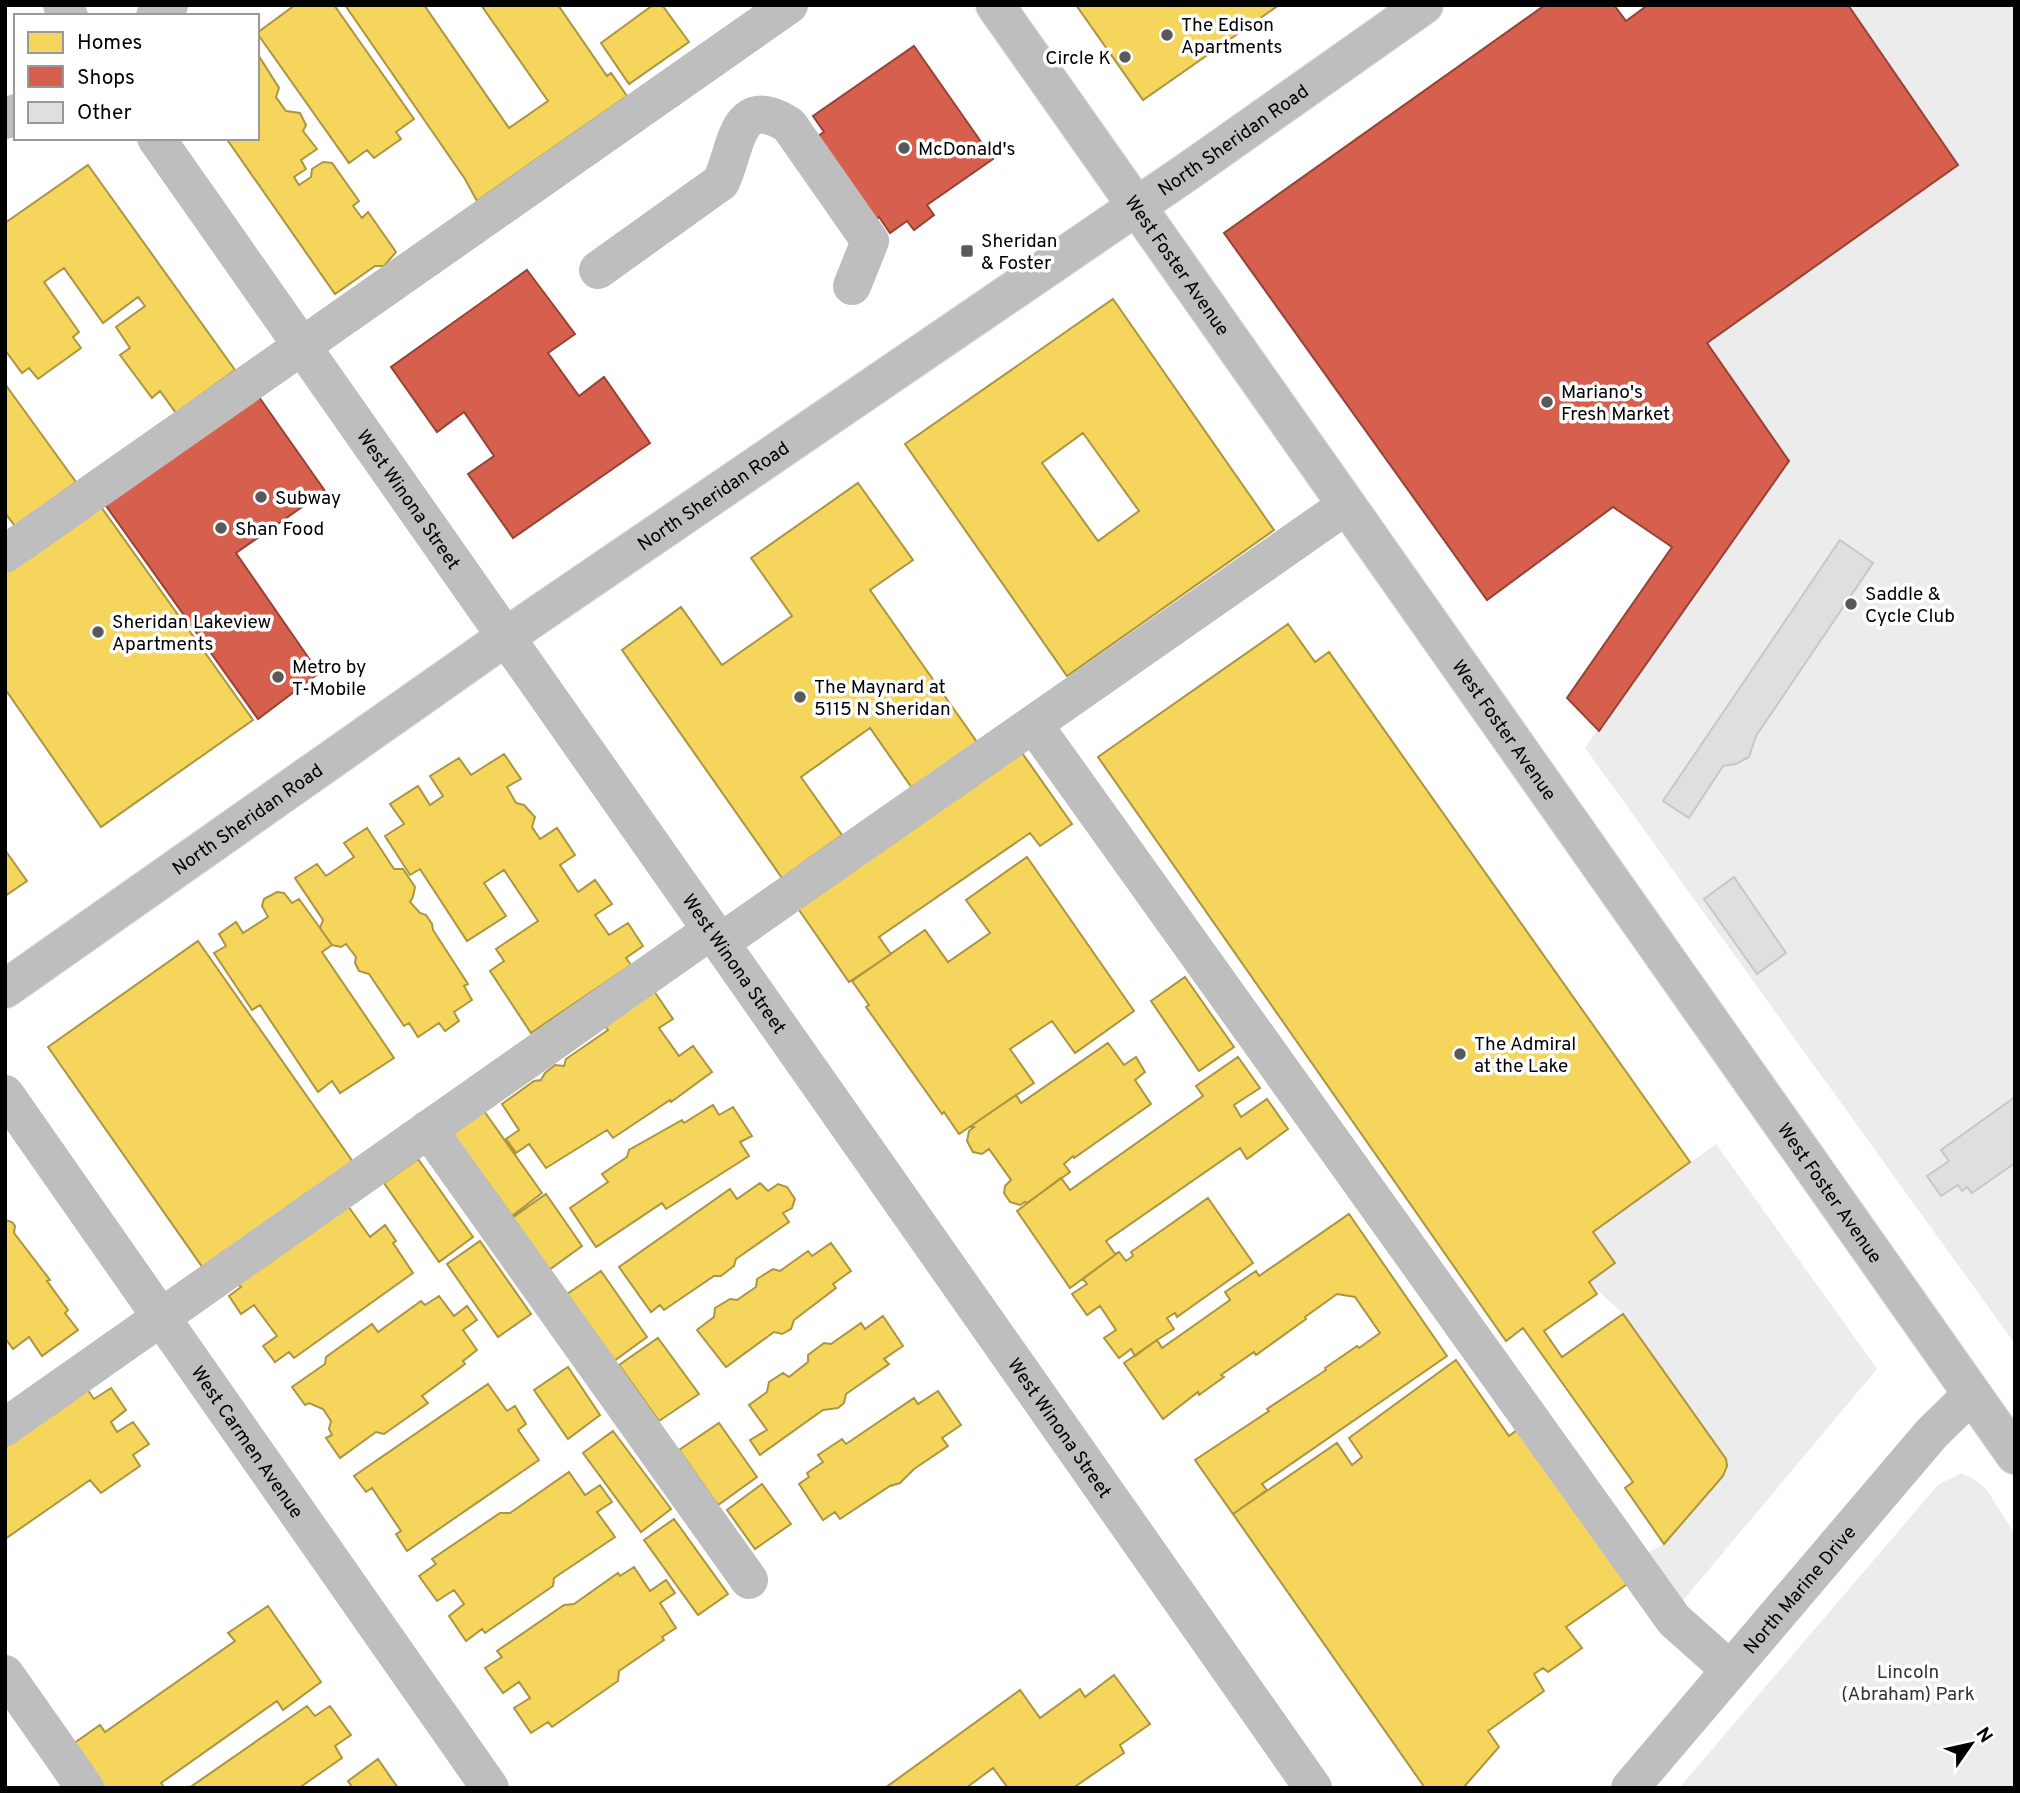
<svg xmlns="http://www.w3.org/2000/svg" width="2020" height="1793" font-family="Overpass,sans-serif">
	<style>
		.green { fill: #ececec }
		.homes { fill: #f6d55c; stroke: #ac9540; stroke-width: 2; fill-rule: evenodd }
		.shops { fill: #d6604d; stroke: #964336; stroke-width: 2 }
		.building { fill: #dfdfdf; stroke: #c7c7c7; stroke-width: 2 }
		.lines { fill: none; stroke-linecap: round; stroke-linejoin: round }
		.major-casing { stroke: #dbdbdb; stroke-width: 40 }
		.minor { stroke: #bebebe; stroke-width: 38 }
		.major { stroke: #bebebe; stroke-width: 38 }
		.poi-dot { fill: #595959; stroke: #fff; stroke-width: 2.5 }
		.labels { text-anchor: middle; stroke-width: 7; stroke-linejoin: round; paint-order: stroke }
		.poi-label { font-size: 19px; fill: #000; stroke: #fff; text-anchor: start }
		.street-label { font-size: 19px; fill: #000; stroke: #fff }
		.park-label { font-size: 19px; fill: #333; stroke: #fff }
	</style>
	<rect width="100%" height="100%" fill="#fff"/>
	<!-- green -->
	<path class="green" d="M1848,5h167v1339l-430,-596 204,-287 -82,-118 251,-178z
		M1716,1144l161,225 -197,235 -35,-50 19,-10 59,-68 4,-10 -1,-7 -103,-145 -34,-32 26,-19 -22,-31z
		M1961,1473l13,6 12,10 29,45v254h-336l259,-303z"/>
	<!-- homes -->
	<path class="homes" d="M295,5h39l80,114 -18,13 5,7 -27,19 -7,-8 -18,13 -92,-130z
		M345,5h79l85,123 39,-27 -67,-96h77l49,71 4,-3 16,23 -150,105 -12,-22z
		M653,5h9l27,37 -60,42 -28,-41z
		M1076,5h203l-136,95z
		M257,53l22,35 -3,9 10,14 14,2 6,12 -3,6 14,18 -16,11 5,9 -12,8 5,8 12,-8 1,-8 11,-7 9,1 27,38 -6,5 9,12 6,-6 28,40 -12,14h-9l-40,28 -109,-156h31z
		M88,165l147,205 -59,43 -16,-22 -8,7 -32,-43 10,-7 -14,-21 29,-21 -7,-9 -35,26 -39,-55 -20,14 35,50 -6,5 8,11 -43,31 -9,-11 -7,5 -17,-23v-127z
		M1113,299l161,231 -207,146 -162,-232zM1083,433l56,78 -41,30 -56,-78z
		M5,384l71,98 -61,44 -10,-13z
		M858,483l55,77 -43,30 107,152 -65,46 -42,-60 -69,49 41,58 -60,43 -160,-228 59,-43 41,58 70,-49 -41,-58z
		M99,504l154,216 -152,107 -96,-138v-120z
		M1288,624l27,38 14,-10 361,510 -97,70 22,31 -26,19 8,12 -53,37 18,26 61,-43 103,145 1,7 -4,10 -59,68 -39,-56 8,-6 -110,-154 -17,13 -408,-584z
		M1020,750l52,74 -32,22 -10,-13 -151,104 12,17 -42,28 -52,-75z
		M504,754l17,25 -14,8 9,16 8,2 11,12 -3,10 8,12 17,-11 18,27 -15,10 18,27 17,-12 17,24 -17,11 14,20 19,-12 15,23 -17,12 5,7 -100,68 -41,-62 14,-10 -8,-12 42,-28 -34,-51 -20,13 22,33 -39,25 -47,-72 -10,6 -25,-39 19,-12 -14,-20 28,-18 12,19 13,-9 -13,-20 29,-18 12,17z
		M367,828l27,41h9l12,18 -2,10 -3,5 10,11 6,2 6,9 1,6 35,54 -4,2 8,14 -18,12 5,9 -14,10 -6,-8 -21,14 -9,-14 -5,3 -35,-52 -10,-3 -4,-8 1,-6 -10,-13 -5,3 -9,-2 -12,-17 3,-8 -28,-42 22,-14 9,12 28,-19 -10,-14z
		M5,850l22,31 -22,15z
		M1027,857l107,154 -59,42 -23,-32 -42,28 24,34 -75,51 -15,-22 -2,2 -76,-107 3,-2 -17,-24 73,-51 23,32 42,-29 -24,-33z
		M277,892l7,1 8,10 7,-4 21,29 12,17 -10,7 72,106 -54,35 -8,-12 -14,11 -58,-87 -8,5 -38,-57 12,-7 -7,-12 17,-12 7,11 25,-16 -6,-11 2,-7z
		M198,941l155,221 -150,106 -155,-221z
		M1185,977l49,70 -35,24 -48,-70z
		M654,991l19,28 -14,9 20,28 14,-10 19,26 -41,30 -1,-2 -57,38 -6,-8 -61,38 -17,-24 -13,9 -10,-14 13,-9 -17,-26 32,-23 7,-1 4,-7 10,-8 9,1 2,-7 42,-29 -3,-4z
		M1108,1043l16,22 12,-8 9,15 -10,8 16,24 -77,54 -1,-2 -9,8 6,8 -43,31 -2,-1 -5,3 -10,-3 -6,-9 1,-7 6,-6 -22,-31 -7,5 -9,-2 -6,-11 2,-10 5,-4 -3,-1 45,-31 5,8z
		M1238,1057l22,31 -26,17 7,12 26,-18 21,30 -41,30 -7,-11 -134,93 9,13 4,-2 -49,36 -53,-77 44,-33 9,12 133,-94 -7,-10z
		M713,1105l6,10 14,-8 19,29 -12,6 9,14 -83,53 -4,-6 -66,44 -26,-39 38,-26 -6,-8 25,-17 2,-7 53,-30 2,3z
		M484,1111l58,82 -30,23 -59,-82z
		M418,1159l55,78 -34,25 -55,-79z
		M760,1183l8,8 10,-7 9,3 8,12 -3,9 -9,5 6,9 -53,37 -2,7 -13,10h-7l-50,34 -4,-5 -9,7 -32,-45 111,-78 7,10z
		M546,1194l36,52 -33,24 -37,-52z
		M1208,1198l45,65 -76,54 -2,-4 -8,5 7,11 -17,11 -22,16 -4,-7 -12,9 -15,-20 12,-8 -16,-24 -13,9 -15,-21 15,-10 -4,-5 36,-27 7,9 7,-5 -2,-4z
		M348,1206l22,31 15,-12 11,16 -3,2 20,30 -119,85 -5,-6 -14,10 -12,-16 14,-10 -23,-31 -13,9 -12,-18 12,-9 -3,-3z
		M1349,1214l98,142 -185,128 5,6 -34,24 -38,-54 74,-49 -2,-2 59,-39 -1,-2 32,-22 2,2 21,-15 -25,-36 -18,-3 -32,23 1,2 -50,36 -2,-3 -33,23 3,2 -25,18 -1,-3 -35,27 -39,-56 33,-23 5,8 68,-48 -5,-8 31,-21 3,5z
		M5,1220l7,2 3,4 -1,7 36,47 -3,1 21,29 -3,3 13,17 -36,26 -13,-19 -16,12 -8,-11z
		M480,1241l51,73 -33,23 -51,-73z
		M831,1243l20,28 -18,13 3,4 -42,32 -3,9 -9,5 -8,-2 -48,35 -29,-37 17,-13 1,-9 15,-9 7,1 19,-13 1,-8 16,-10 7,2 28,-20 4,5z
		M601,1271l46,66 -33,24 -47,-67z
		M439,1296l15,20 13,-10 10,14 -14,10 14,20 -14,11 2,3 -43,32 6,7 -44,31 -8,-2 -36,26 -14,-20 6,-3 -3,-6 2,-8 -8,-12 -14,-6 -4,2 -13,-18 33,-23 1,-7 46,-33 6,8 43,-31 4,4z
		M883,1316l20,30 -19,13 5,5 -43,30 -2,9 -6,5 -15,2 -63,45 -10,-15 17,-10 -18,-25 18,-13 2,-10 14,-9 6,4 19,-15v-7l16,-12 7,1 30,-21 4,6z
		M658,1338l41,56 -40,27 -40,-56z
		M1456,1360l53,76 16,-12 108,156 -67,47 16,21 -34,24 -5,-4 -9,6 10,17 -56,40 11,16 -36,41h-38l-192,-274 104,-71 15,22 10,-8 -13,-19z
		M568,1367l32,48 -32,24 -34,-49z
		M488,1384l19,27 8,-5 11,18 -8,6 21,30 -132,91 -11,-17 5,-3 -29,-43 -6,4 -12,-16z
		M111,1388l15,22 -15,12 6,10 16,-10 16,22 -16,11 7,11 -39,27 -11,-13 -85,59v-92l82,-58 7,10z
		M938,1391l23,34 -19,13 6,8 -34,23 -14,14 -10,3 -50,33 -5,-7 -12,8 -24,-36 10,-7 -2,-4 16,-11 -5,-7 24,-16 4,5 68,-46 4,6z
		M719,1423l38,54 -39,28 -39,-55z
		M613,1431l58,78 -30,23 -58,-79z
		M569,1472l16,23 15,-10 12,17 -15,10 18,25 -61,41 -1,8 -68,47 -3,-4 -16,12 -17,-25 15,-12 -10,-14 -17,11 -18,-25 17,-12 -4,-5 68,-46h10z
		M762,1484l29,40 -36,25 -28,-39z
		M674,1519l54,75 -30,21 -54,-75z
		M634,1567l16,24 16,-11 9,13 -15,10 16,25 -14,9 2,3 -45,31 -1,10 -66,46 -4,-5 -17,11 -17,-25 16,-10 -11,-16 -16,11 -18,-25 17,-11 -5,-6 67,-46 10,-1 44,-31 2,3z
		M268,1606l53,76 -38,28 -6,-9 -116,82 4,5h-62l-30,-44 27,-19 5,7 130,-91 -7,-8z
		M1114,1675l36,49 -30,21 4,8 -51,35h-65l-15,-20 -27,20h-81l135,-98 20,28 40,-29 5,8z
		M307,1706l8,10 15,-10 21,29 -16,11 7,12 -43,30h-110z
		M378,1759l20,29h-45l-5,-7z"/>
	<!-- shops -->
	<path class="shops" d="M1545,5h69l12,16 19,-14 -2,-2h205l110,160 -251,178 82,118 -190,270 -32,-33 105,-151 -59,-40 -126,93 -263,-367z
		M914,46l79,113 -66,46 7,10 -20,15 -7,-9 -17,12 -11,-16 -5,4 -59,-83 9,-6 -11,-16z
		M527,270l48,64 -27,19 31,43 25,-19 46,66 -137,95 -45,-64 26,-18 -30,-44 -27,20 -46,-65z
		M259,397l66,94 -89,62 83,120 -61,46 -154,-216z"/>
	<!-- building -->
	<path class="building" d="M1840,540l33,23 -117,173 -7,21 -13,7 -13,2 -34,52 -26,-17z
		M1734,877l52,76 -29,21 -53,-75z
		M2015,1097v66l-43,30 -5,-6 -5,4 -4,-6 -17,11 -14,-20 22,-15 -8,-11z"/>
	<g class="lines">
		<defs>
			<g id="major">
				<path id="s4" d="M995,5l1020,1450"/>
				<path id="s5" d="M5,989l502,-353 680,-464 237,-167"/>
			</g>
		</defs>
		<!-- major casing -->
		<use href="#major" class="major-casing"/>
		<!-- minor -->
		<g class="minor">
			<path d="M62,5l7,11"/>
			<path d="M155,16l14,-11"/>
			<path d="M5,120l11,-7"/>
			<path id="s1" d="M156,138l1157,1650"/>
			<path d="M598,270l123,-88c16,-33 14,-91 68,-57l81,116 -18,45"/>
			<path d="M5,554l784,-549"/>
			<path d="M1034,725l640,895 55,49"/>
			<path d="M721,942l626,-437"/>
			<path id="s2" d="M5,1094l485,694"/>
			<path d="M428,1129l321,451"/>
			<path d="M5,1427l707,-497"/>
			<path d="M5,1674l80,114"/>
			<path id="s3" d="M1630,1788l302,-355 39,-38"/>
		</g>
		<!-- major -->
		<use href="#major" class="major"/>
	</g>
	<!-- markers -->
	<g class="poi-dot">
		<circle cx="1167" cy="35" r="7"/>
		<circle cx="1125" cy="57" r="7"/>
		<circle cx="904" cy="148" r="7"/>
		<rect x="960" y="244" width="14" height="14" rx="3.5"/>
		<circle cx="1547" cy="402" r="7"/>
		<circle cx="261" cy="497" r="7"/>
		<circle cx="221" cy="528" r="7"/>
		<circle cx="1851" cy="604" r="7"/>
		<circle cx="98" cy="632" r="7"/>
		<circle cx="278" cy="677" r="7"/>
		<circle cx="800" cy="697" r="7"/>
		<circle cx="1460" cy="1054" r="7"/>
	</g>
	<g class="labels">
		<!-- poi labels -->
		<g class="poi-label">
			<text x="1181" y="31">The Edison<tspan x="1181" dy="22">Apartments</tspan></text>
			<text x="1111" y="64" text-anchor="end">Circle K</text>
			<text x="918" y="155">McDonald's</text>
			<text x="981" y="247">Sheridan<tspan x="981" dy="22">&amp; Foster</tspan></text>
			<text x="1561" y="398">Mariano's<tspan x="1561" dy="22">Fresh Market</tspan></text>
			<text x="275" y="504">Subway</text>
			<text x="235" y="535">Shan Food</text>
			<text x="1865" y="600">Saddle &amp;<tspan x="1865" dy="22">Cycle Club</tspan></text>
			<text x="112" y="628">Sheridan Lakeview<tspan x="112" dy="22">Apartments</tspan></text>
			<text x="292" y="673">Metro by<tspan x="292" dy="22">T-Mobile</tspan></text>
			<text x="814" y="693">The Maynard at<tspan x="814" dy="22">5115 N Sheridan</tspan></text>
			<text x="1474" y="1050">The Admiral<tspan x="1474" dy="22">at the Lake</tspan></text>
		</g>
		<!-- street labels -->
		<g class="street-label">
			<text dy="7" stroke="none"><textPath href="#s5" startOffset="1493">North Sheridan Road</textPath></text>
			<text dy="7" stroke="none"><textPath href="#s4" startOffset="318">West Foster Avenue</textPath></text>
			<text dy="7" stroke="none"><textPath href="#s5" startOffset="863">North Sheridan Road</textPath></text>
			<text dy="7" stroke="none"><textPath href="#s1" startOffset="441">West Winona Street</textPath></text>
			<text dy="7" stroke="none"><textPath href="#s4" startOffset="886">West Foster Avenue</textPath></text>
			<text dy="7" stroke="none"><textPath href="#s5" startOffset="296">North Sheridan Road</textPath></text>
			<text dy="7" stroke="none"><textPath href="#s1" startOffset="1008">West Winona Street</textPath></text>
			<text dy="7" stroke="none"><textPath href="#s4" startOffset="1452">West Foster Avenue</textPath></text>
			<text dy="7" stroke="none"><textPath href="#s1" startOffset="1575">West Winona Street</textPath></text>
			<text dy="7" stroke="none"><textPath href="#s2" startOffset="424">West Carmen Avenue</textPath></text>
			<text dy="7" stroke="none"><textPath href="#s3" startOffset="261">North Marine Drive</textPath></text>
		</g>
		<!-- park labels -->
		<g class="park-label">
			<text x="1908" y="1678">Lincoln<tspan x="1908" dy="22">(Abraham) Park</tspan></text>
		</g>
	</g>
	<!-- border -->
	<rect width="2020" height="1793" fill="none" stroke="#000000" stroke-width="14"/>
	<!-- legend -->
	<rect x="14" y="14" width="245" height="126" fill="#ffffff" stroke="#999999" stroke-width="2"/>
	<rect x="28" y="32" width="35" height="21" fill="#f6d55c" stroke="#999999" stroke-width="2"/>
	<text x="77" y="49" font-size="21" fill="#000000">Homes</text>
	<rect x="28" y="66" width="35" height="21" fill="#d6604d" stroke="#999999" stroke-width="2"/>
	<text x="77" y="84" font-size="21" fill="#000000">Shops</text>
	<rect x="28" y="102" width="35" height="21" fill="#dfdfdf" stroke="#999999" stroke-width="2"/>
	<text x="77" y="119" font-size="21" fill="#000000">Other</text>
	<!-- north arrow -->
	<g transform="translate(1971 1744) rotate(56)" stroke="#ffffff" stroke-width="5" paint-order="stroke">
	<path d="M0-5L12 26L0 18L-12 26Z" fill="#000000"/>
	<text y="-10" font-size="19" font-weight="bold" text-anchor="middle" fill="#000000">N</text>
	</g>
</svg>
